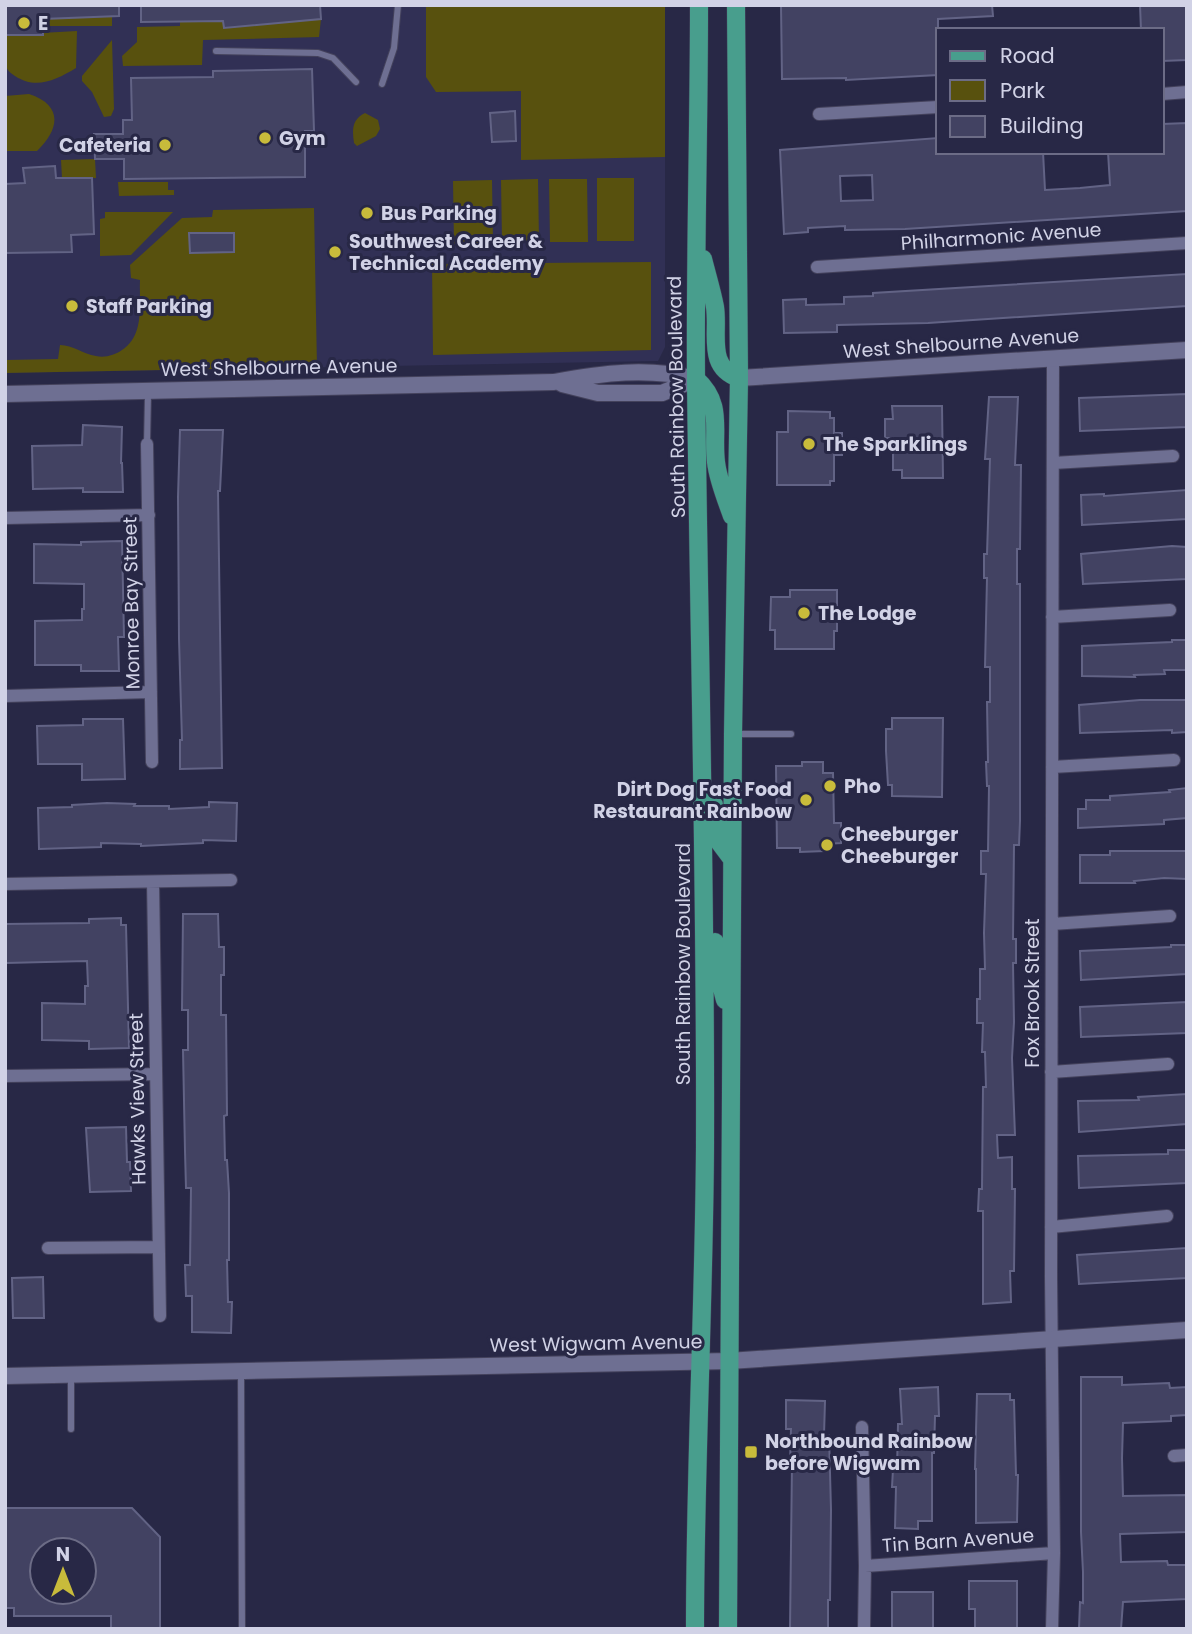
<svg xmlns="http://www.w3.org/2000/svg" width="1192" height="1634" font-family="Poppins,sans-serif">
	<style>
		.built { fill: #313055 }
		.green { fill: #58510e }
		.building { fill: #424262; stroke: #626385; stroke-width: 2; fill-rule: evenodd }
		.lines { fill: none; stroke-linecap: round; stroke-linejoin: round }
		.service-casing { stroke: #44425c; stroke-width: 8 }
		.minor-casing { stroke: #44425c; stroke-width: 14 }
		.tertiary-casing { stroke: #44425c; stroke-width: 18 }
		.primary-casing { stroke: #44425c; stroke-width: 19 }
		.service { stroke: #6e6f92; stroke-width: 6 }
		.minor { stroke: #6e6f92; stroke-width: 12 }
		.tertiary { stroke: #6e6f92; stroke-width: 16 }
		.primary { stroke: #489e8d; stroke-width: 18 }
		.poi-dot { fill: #c8bb3b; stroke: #282846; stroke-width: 2.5 }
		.labels { text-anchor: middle; stroke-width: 6; stroke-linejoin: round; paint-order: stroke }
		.poi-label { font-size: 19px; font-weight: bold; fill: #d1d2e6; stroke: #282846; text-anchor: start }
		.street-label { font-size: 19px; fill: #d1d2e6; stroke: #282846 }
	</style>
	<rect width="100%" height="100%" fill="#282846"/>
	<!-- built -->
	<path class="built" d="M5,5h660v342l-7,14 -653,12z"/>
	<!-- green -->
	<path class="green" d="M112,5v21h-69v-7l64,-2z
		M426,5h239v152l-144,3v-69l-85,1 -10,-15z
		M321,19l-2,18 -116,3 -1,25 -79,1 -1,-10 15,-14v-15l43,-1v-4l43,-1 1,7z
		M77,31l-1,37c-20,12 -40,22 -61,8 -5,-3 -9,-7 -10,-13 -1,-8 0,-19 0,-28z
		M112,40l2,69 -3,7 -7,1 -12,-25 -10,-11v-5z
		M29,94c34,11 31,35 8,57h-32v-55z
		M365,113l13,7 2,9 -4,7 -19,10 -3,-3c-2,-13 -2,-24 11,-30z
		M95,159l1,19h-34l-1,-18z
		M597,178h37v63h-37z
		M538,179l1,62 -37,1 -1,-62z
		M549,179h38l1,63h-38z
		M492,180l1,63 -39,1 -1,-63z
		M118,182h50v8h6v5l-55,1z
		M314,208l3,159 -312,6v-13l53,-1 2,-14c13,0 23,9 36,11 9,2 19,-1 26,-6 23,-15 17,-46 18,-70l-9,-2 -1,-13 52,-47 30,-1 1,-7z
		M105,212h68l-42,43 -31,1v-37l5,-1z
		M651,262v88l-218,5 -1,-91z"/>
	<!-- building -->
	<path class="building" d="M5,5h114v11l-76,3v16h-38z
		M141,5h179l1,14 -97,9 -1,-7 -82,1z
		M781,5h211l1,11 -55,3v56l-92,5v-2l-64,1z
		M1140,5h47v55l-25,1v-31h-21z
		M312,69l2,62h-9v46l-181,2v-20h-29l-1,-25h29v-14h9l-1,-42 82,-1v-6z
		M515,111l1,30 -24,1 -2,-29z
		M1187,123v88l-282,18 -60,1v-4l-37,2v4l-24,2 -4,-84 158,-12v14h105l2,38 35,-2 30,-3 -2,-33h54v-28zM872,175l1,25 -32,1 -1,-25z
		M55,166l1,12h36l2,56 -23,1 1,17 -67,1v-69l20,-1 -2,-15z
		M189,233h45v19l-44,1z
		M1187,274v32l-259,17 -91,2v7l-53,1 -1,-33 23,-1v6l38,-1v-7l29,-1v-3z
		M1187,394v33l-107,4 -1,-33z
		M989,397h29l-3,68h6l-1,84h-3v35h3v237l-1,24h-5l-1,94h3v24h-3l1,59 -2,36 3,77h-18l1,23 14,-1v32h3l-1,82h-4l1,31 -28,2v-93h-5l1,-22h3l1,-102h3l-1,-35h-3l1,-29h-6v-24h3v-30h5l-1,-36 2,-59h-5v-23h7l1,-65h-2l-1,-24h2l-1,-60h3v-35h-5l2,-89h-3v-24h3l3,-95h-5z
		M892,406h50l1,72h-41v-8h-9v-32h-8v-19h8z
		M788,411l42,1v6h4v15h8v22h-8v26h-4v4h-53v-53h11z
		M83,425l39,2 -1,36h1l1,29h-40v-4l-50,1 -1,-43 50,-1z
		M180,430h43l-3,61h-2l4,277 -42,1v-29h2l-3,-101 -1,-142z
		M1187,490v29l-105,6 -1,-30 23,-1v2z
		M122,541l2,96h-6l1,34h-38v-6h-46v-44l47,-1v-11h2v-25l-50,-1v-39l47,1v-3z
		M1172,546l15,1v32l-104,5 -2,-30z
		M790,590h47v41h-3v18h-59v-19h-5l1,-33h19z
		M1172,640h15v30h-23l1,4 -31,1 1,2 -53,-1v-30l90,-4z
		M1140,700h47v32l-15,1v-3l-92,3 -1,-28z
		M892,718h51l-1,79 -50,-1v-11h-4l-2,-34v-22h6z
		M83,719h40l2,60 -43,1v-16h-44l-1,-38 46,-1z
		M802,762h21v11h10l1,50h7v20l-16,1v7l-25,1v-4h-23l-1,-82h26z
		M1187,788v30l-23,2v4l-86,4v-19h8v-9h24v-4l60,-4 -1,-2z
		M209,802l28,1 -1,38 -33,-1v3l-62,3v-2l-40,-1v4l-62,2 -1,-41 34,-1v-2l35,-2 28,1 -1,2h35v3l40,-2z
		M1110,851h77v28l-23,-1 -30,3 1,2h-55v-28h30z
		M183,914h35l1,33h5v28h-3v40h5l1,100 -3,1 1,44h2l2,33v67h-2l1,42h4l-1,31 -39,-1v-36h-6l-1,-31h5l1,-77h-5l-1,-37 -2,-101h5v-40h-6z
		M121,918v7h5l3,123 -40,1v-8l-47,-1v-37l43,1v-18h3l-1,-25 -81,2 -1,-39 84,-1v-4z
		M1171,945h16v29l-106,6 -1,-29 91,-4z
		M1187,1002v31l-106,4 -1,-30z
		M1187,1094v30l-108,8 -1,-31 61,-1 -1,-3z
		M126,1127l1,35h3l1,29 -41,1 -4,-64z
		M1168,1150h19v33l-108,5 -1,-32 90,-2z
		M1187,1248v30l-108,6 -2,-29z
		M43,1277l1,41h-31l-1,-40z
		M1081,1377h41v8l47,-2 1,5 17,-1v28l-16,1v5l-48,2 -1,35 1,38 64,-1v37l-67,2 1,28 46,-1 1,4h19v34l-64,3 -2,27h-42l1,-27 3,1v-31l-2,-40z
		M938,1387l1,29h-4l-1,37h-2v68h-14v8l-23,-1 1,-41h-4l1,-18 4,1 1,-46h4l-2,-35z
		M977,1394h33v6h4l2,75h2l-1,47 -41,1v-54h-1z
		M786,1400l39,1 -1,34h5l2,75 -1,90h-2v29h-38l2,-166h-2l1,-34h-5z
		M5,1508h127l28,29v92h-49v-13h-97v-8h-9zM42,1550h42v42h-42z
		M969,1581h48v48h-42v-20h-6z
		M892,1592h41v37h-41z"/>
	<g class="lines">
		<defs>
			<path id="service" d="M216,51l102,2 15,5 23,24
				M382,84l12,-36 4,-43
				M147,444l1,-50
				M735,734h56
				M241,1372l1,257
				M71,1376v53"/>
			<path id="minor" d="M1162,94l25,-2
				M819,114l119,-7
				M817,267l370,-24
				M147,444l5,318
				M1053,463l120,-7
				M5,518l144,-3
				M1052,617l118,-7
				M5,696l146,-4
				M1052,767l122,-7
				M153,882l7,434
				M5,884l226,-4
				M1052,924l118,-8
				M1051,1072l117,-8
				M5,1076l150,-2
				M1051,1227l116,-11
				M48,1248l110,-1
				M862,1427l3,139 -1,63
				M1174,1456l13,-1
				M865,1566l189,-13
				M1052,1629l2,-76 -3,-276 2,-919"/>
			<path id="tertiary" d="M739,378l448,-28
				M562,384l36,9h64l34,-14
				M5,394l549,-12c49,-9 93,-15 142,-3
				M5,1376l724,-15 458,-31"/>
			<path id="primary" d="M703,259c4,16 9,32 12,48 4,27 -9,60 24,71
				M696,379c28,25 16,51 20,83 2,18 10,37 16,54
				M714,805l3,34 15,20
				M715,942v20l10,38
				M695,1629c0,-161 9,-321 10,-482 1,-255 -6,-511 -9,-766 -1,-126 3,-251 3,-376
				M728,1629l5,-895 6,-356 -3,-373"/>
		</defs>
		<!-- service casing -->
		<use href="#service" class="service-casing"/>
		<!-- minor casing -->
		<use href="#minor" class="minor-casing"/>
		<!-- tertiary casing -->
		<use href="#tertiary" class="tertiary-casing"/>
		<!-- primary casing -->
		<use href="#primary" class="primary-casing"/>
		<!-- service -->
		<use href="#service" class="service"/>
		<!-- minor -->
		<use href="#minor" class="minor"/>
		<!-- tertiary -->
		<use href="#tertiary" class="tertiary"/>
		<!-- primary -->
		<use href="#primary" class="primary"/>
	</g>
	<!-- markers -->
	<g class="poi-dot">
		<circle cx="24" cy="23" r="7"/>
		<circle cx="265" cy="138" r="7"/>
		<circle cx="165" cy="145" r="7"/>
		<circle cx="367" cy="213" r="7"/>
		<circle cx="335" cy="252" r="7"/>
		<circle cx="72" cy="306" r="7"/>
		<circle cx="809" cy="444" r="7"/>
		<circle cx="804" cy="613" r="7"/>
		<circle cx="830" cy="786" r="7"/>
		<circle cx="806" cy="800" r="7"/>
		<circle cx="827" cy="845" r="7"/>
		<rect x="744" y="1445" width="14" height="14" rx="3.5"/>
	</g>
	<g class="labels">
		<!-- poi labels -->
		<g class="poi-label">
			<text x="38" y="30">E</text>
			<text x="279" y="145">Gym</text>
			<text x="151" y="152" text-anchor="end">Cafeteria</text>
			<text x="381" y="220">Bus Parking</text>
			<text x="349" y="248">Southwest Career &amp;<tspan x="349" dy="22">Technical Academy</tspan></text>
			<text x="86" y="313">Staff Parking</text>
			<text x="823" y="451">The Sparklings</text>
			<text x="818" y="620">The Lodge</text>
			<text x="844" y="793">Pho</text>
			<text x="792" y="796" text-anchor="end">Dirt Dog Fast Food<tspan x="792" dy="22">Restaurant Rainbow</tspan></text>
			<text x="841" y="841">Cheeburger<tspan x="841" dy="22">Cheeburger</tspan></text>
			<text x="765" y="1448">Northbound Rainbow<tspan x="765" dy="22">before Wigwam</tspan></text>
		</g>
		<!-- street labels -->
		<g class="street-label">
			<text transform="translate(1001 236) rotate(-4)" y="7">Philharmonic Avenue</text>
			<text transform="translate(961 343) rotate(-4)" y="7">West Shelbourne Avenue</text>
			<text transform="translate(279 367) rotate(-1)" y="7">West Shelbourne Avenue</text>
			<text transform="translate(676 397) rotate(-91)" y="7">South Rainbow Boulevard</text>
			<text transform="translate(131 603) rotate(-91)" y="7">Monroe Bay Street</text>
			<text transform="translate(683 964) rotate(-90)" y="7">South Rainbow Boulevard</text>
			<text transform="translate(1032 993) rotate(-90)" y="7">Fox Brook Street</text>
			<text transform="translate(137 1099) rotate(-91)" y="7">Hawks View Street</text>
			<text transform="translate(596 1343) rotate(-1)" y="7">West Wigwam Avenue</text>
			<text transform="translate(958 1540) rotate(-4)" y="7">Tin Barn Avenue</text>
		</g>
	</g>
	<!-- border -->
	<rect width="1192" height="1634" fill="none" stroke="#d1d2e6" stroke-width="14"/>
	<!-- legend -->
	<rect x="936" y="28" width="228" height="126" fill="#282846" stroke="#6c6c86" stroke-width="2"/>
	<rect x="950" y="51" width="35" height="10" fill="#489e8d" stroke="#6c6c86" stroke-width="2"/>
	<text x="1000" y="63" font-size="21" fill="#d1d2e6">Road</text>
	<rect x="950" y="80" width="35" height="21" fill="#58510e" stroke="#6c6c86" stroke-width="2"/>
	<text x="1000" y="98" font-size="21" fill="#d1d2e6">Park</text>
	<rect x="950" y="116" width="35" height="21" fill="#424262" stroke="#6c6c86" stroke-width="2"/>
	<text x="1000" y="133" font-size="21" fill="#d1d2e6">Building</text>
	<!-- north arrow -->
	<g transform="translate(63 1571)"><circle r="33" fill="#282846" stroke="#6c6c86" stroke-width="2"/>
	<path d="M0-5L12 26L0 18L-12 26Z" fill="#c8bb3b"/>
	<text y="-10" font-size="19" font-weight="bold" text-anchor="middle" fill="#d1d2e6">N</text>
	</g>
</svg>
